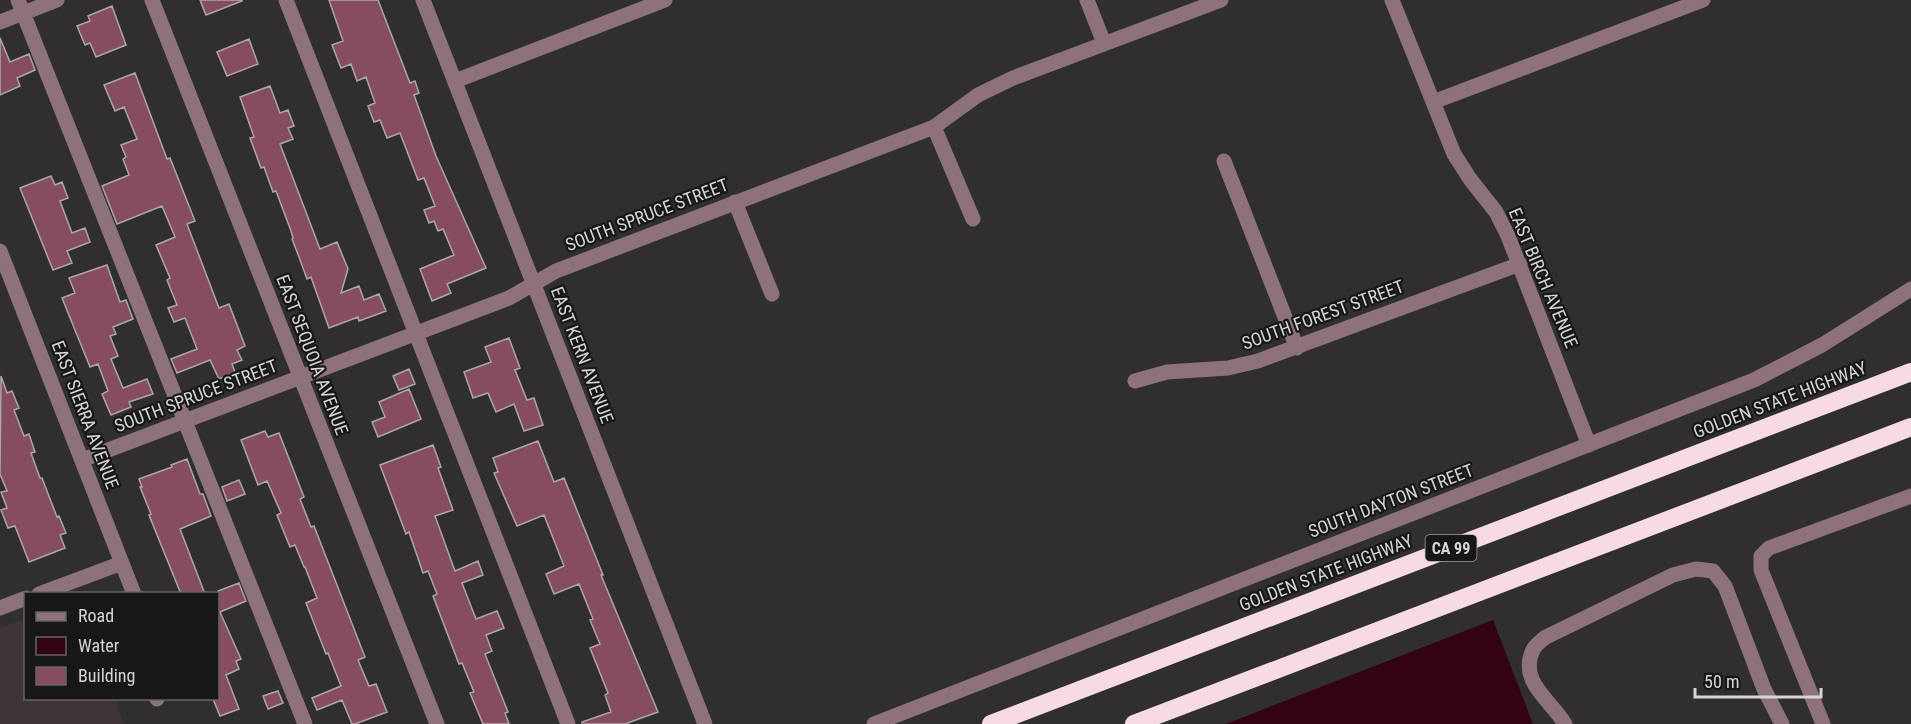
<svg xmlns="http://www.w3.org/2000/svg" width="1911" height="724" font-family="'Roboto Condensed',sans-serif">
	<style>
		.built { fill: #3e3437 }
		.water { fill: #320215 }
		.building { fill: #854d5e; stroke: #aba7a8; stroke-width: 1.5 }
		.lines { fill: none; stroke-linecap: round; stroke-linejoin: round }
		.minor { stroke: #8d7279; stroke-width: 15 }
		.highway { stroke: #f7dbe2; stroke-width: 18 }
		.labels { text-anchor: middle; stroke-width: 4.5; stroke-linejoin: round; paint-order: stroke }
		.shield { fill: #181717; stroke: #9e9c9c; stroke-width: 1.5 }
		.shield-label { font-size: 16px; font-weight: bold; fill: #d7d5d5 }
		.street-label { font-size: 18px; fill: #d7d5d5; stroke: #181717 }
	</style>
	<rect width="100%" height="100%" fill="#312e2f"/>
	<!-- built -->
	<path class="built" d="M25,619l1,79 92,1 -1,7 7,18h-124v-96z"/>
	<!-- water -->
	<path class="water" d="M1493,620l40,104h-307z"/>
	<!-- building -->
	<path class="building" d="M200,0h42v1l-36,14z
		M329,0h49l32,83 5,-2 4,12 -5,2 22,61 50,112 -39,16 4,9 -19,8 -12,-32 34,-14 -11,-26 -5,2 -4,-10 -5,2 -5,-13 11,-4 -11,-28 -6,2 -18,-47 -13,5 -7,-18 -6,2 -6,-16 7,-3 -9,-26 -9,4 -6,-17 -10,4 -9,-23 11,-4z
		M112,6l14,39 -30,12 -6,-14 -5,2 -8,-19 13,-5 -2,-5z
		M0,38l10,24 19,-8 6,16 -18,8 3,8 -20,9z
		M249,39l9,25 -31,12 -10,-24z
		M135,73l32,86 3,-1 25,63 -8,3 32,84 10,-4 16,42 -8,4 5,10 -10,4 3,8 -16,7 -9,-19 -33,13 -6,-14 26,-10 -12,-31 -11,4 -6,-14 9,-3 -10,-25 3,-2 -14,-33 19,-8 -13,-31 -45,18 -15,-38 27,-11 -6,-16 3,-2 -5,-12 16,-6 -13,-32 -9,4 -11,-26z
		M270,86l10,27 8,-3 6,16 -6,2 5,11 -13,5 40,105 17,-7 11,27 -7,24 18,-7 5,14 15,-6 7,17 -27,10 -1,-4 -29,11 -18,-51 -4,2 -8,-22 -7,-18 1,-1 -2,-7 -15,-40 -3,1 -9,-25 -3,1 -11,-30 4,-1 -14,-40z
		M51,176l4,9 7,-3 6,16 -8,3 12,32 13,-5 5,14 -23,9 5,12 -19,7 -33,-82z
		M107,265l13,37 6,-2 7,19 -20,8 3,7 -6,2 8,20 -7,3 12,29 24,-9 6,15 -24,8 2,5 -20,8 -9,-21 6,-3 -10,-27 -8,3 -28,-69 13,-5 -6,-15z
		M509,338l11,30 -5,2 12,30 7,-2 9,27 -19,6 -10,-27 -18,8 -8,-19 -15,5 -9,-26 27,-10 -6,-15z
		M409,369l6,15 -16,6 -6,-14z
		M1,376l6,17 5,-2 7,17 -5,2 10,26 5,-2 6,18 -4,1 9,25h2l15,39 2,-1 7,17 -6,2 5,13 -36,14 -14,-36 -7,2 -7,-18 6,-2 -6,-16 6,-1 -7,-17z
		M409,389l12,30 -43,18 -6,-15 13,-5 -6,-15z
		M265,431l3,6 11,-4 25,64 -4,2 11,28 3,-1 51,131 -7,3 11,26 7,-2 11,28 -32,12h-3l-10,-24 -25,10 -5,-12 29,-12 -13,-33 -2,1 -20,-51 11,-5 -12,-31h-1l-9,-22 -5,2 -13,-32 4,-2 -14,-32 -9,4 -17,-45z
		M538,441l16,41 10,-4 39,97h-2l57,137 -33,12h-43v-2l29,-10 -6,-17 3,-2 -18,-45 10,-4 -10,-24 3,-1 -14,-35 -25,10 -8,-20 18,-8 -20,-51 -27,11 -23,-53 4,-1 -5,-14z
		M433,445l8,22 -3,1 15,42 -18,6 20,55 23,-10 5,14 -21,8 14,36 21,-8 7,17 -18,7 6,16 -7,3 23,58 -3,1 4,11h-26l-13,-31 4,-1 -12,-29 -3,1 -26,-68 4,-2 -9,-23 -5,2 -14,-41 -3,2 -26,-69z
		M187,459l13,35h3l8,22 -31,13 25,65h-24l-32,-79 2,-1 -11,-27h2l-3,-8 33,-12 -1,-2z
		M239,480l6,14 -18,7 -5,-14z
		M239,583l7,18 -26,11 21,47 -5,2 3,8 -13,6 13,34 -19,7 -7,-17h5v-108z
		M278,691l5,12 -15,6 -5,-13z"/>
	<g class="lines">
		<!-- minor -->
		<path class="minor" d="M18,0l287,724
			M152,0l285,724
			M286,0l282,724
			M423,0l282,724
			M1087,0l17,43
			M1392,0l62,154 16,25 26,33 12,24 81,209
			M0,22l57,-22
			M455,81l210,-81
			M1433,102l270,-102
			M934,127l39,92
			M1224,161l73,187
			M735,202l37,92
			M0,251l134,343
			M1135,381l32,-9 61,-4 30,-7 262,-97
			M82,460l427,-162 47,-27 378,-144 44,-32 35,-17 208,-78
			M39,594l83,-31
			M0,608l26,-10
			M157,698v1
			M874,724l880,-344 68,-35 89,-56
			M1565,724c-14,-24 -47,-42 -32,-74 2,-5 9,-10 13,-13l127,-62 23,-6 17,2 12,15 39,103 18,35
			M1823,724l-62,-154v-14l8,-8 142,-52"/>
		<!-- highway -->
		<path class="highway" d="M991,724l920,-352
			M1134,724l777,-297"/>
	</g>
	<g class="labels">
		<!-- shield labels -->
		<rect class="shield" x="1425.5" y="535" width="51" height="26" rx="4.5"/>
		<g class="shield-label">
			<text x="1451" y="554">CA 99</text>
		</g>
		<!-- street labels -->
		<g class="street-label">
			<text transform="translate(647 215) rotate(-21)" y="6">SOUTH SPRUCE STREET</text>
			<text transform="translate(1543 278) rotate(67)" y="6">EAST BIRCH AVENUE</text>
			<text transform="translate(1323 315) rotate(-20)" y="6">SOUTH FOREST STREET</text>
			<text transform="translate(312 355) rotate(69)" y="6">EAST SEQUOIA AVENUE</text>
			<text transform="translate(582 355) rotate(69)" y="6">EAST KERN AVENUE</text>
			<text transform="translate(196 396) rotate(-21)" y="6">SOUTH SPRUCE STREET</text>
			<text transform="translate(1780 400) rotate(-21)" y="6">GOLDEN STATE HIGHWAY</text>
			<text transform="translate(85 415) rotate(69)" y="6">EAST SIERRA AVENUE</text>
			<text transform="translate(1391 501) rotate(-21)" y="6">SOUTH DAYTON STREET</text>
			<text transform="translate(1326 573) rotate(-21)" y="6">GOLDEN STATE HIGHWAY</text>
		</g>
	</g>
	<!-- legend -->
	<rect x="24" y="592" width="195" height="108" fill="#181717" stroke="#646363" stroke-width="1.5"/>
	<rect x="36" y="612" width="30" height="9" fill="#8d7279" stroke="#646363" stroke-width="1.5"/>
	<text x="78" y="622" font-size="18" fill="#d7d5d5">Road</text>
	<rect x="36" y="637" width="30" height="18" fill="#320215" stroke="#646363" stroke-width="1.5"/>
	<text x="78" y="652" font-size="18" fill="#d7d5d5">Water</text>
	<rect x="36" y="667" width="30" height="18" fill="#854d5e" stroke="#646363" stroke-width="1.5"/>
	<text x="78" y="682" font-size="18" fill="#d7d5d5">Building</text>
	<!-- scale -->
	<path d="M1695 688v9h126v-9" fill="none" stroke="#d7d5d5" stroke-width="3"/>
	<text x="1704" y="688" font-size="18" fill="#d7d5d5" stroke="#181717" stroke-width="4.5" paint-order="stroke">50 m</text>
</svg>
